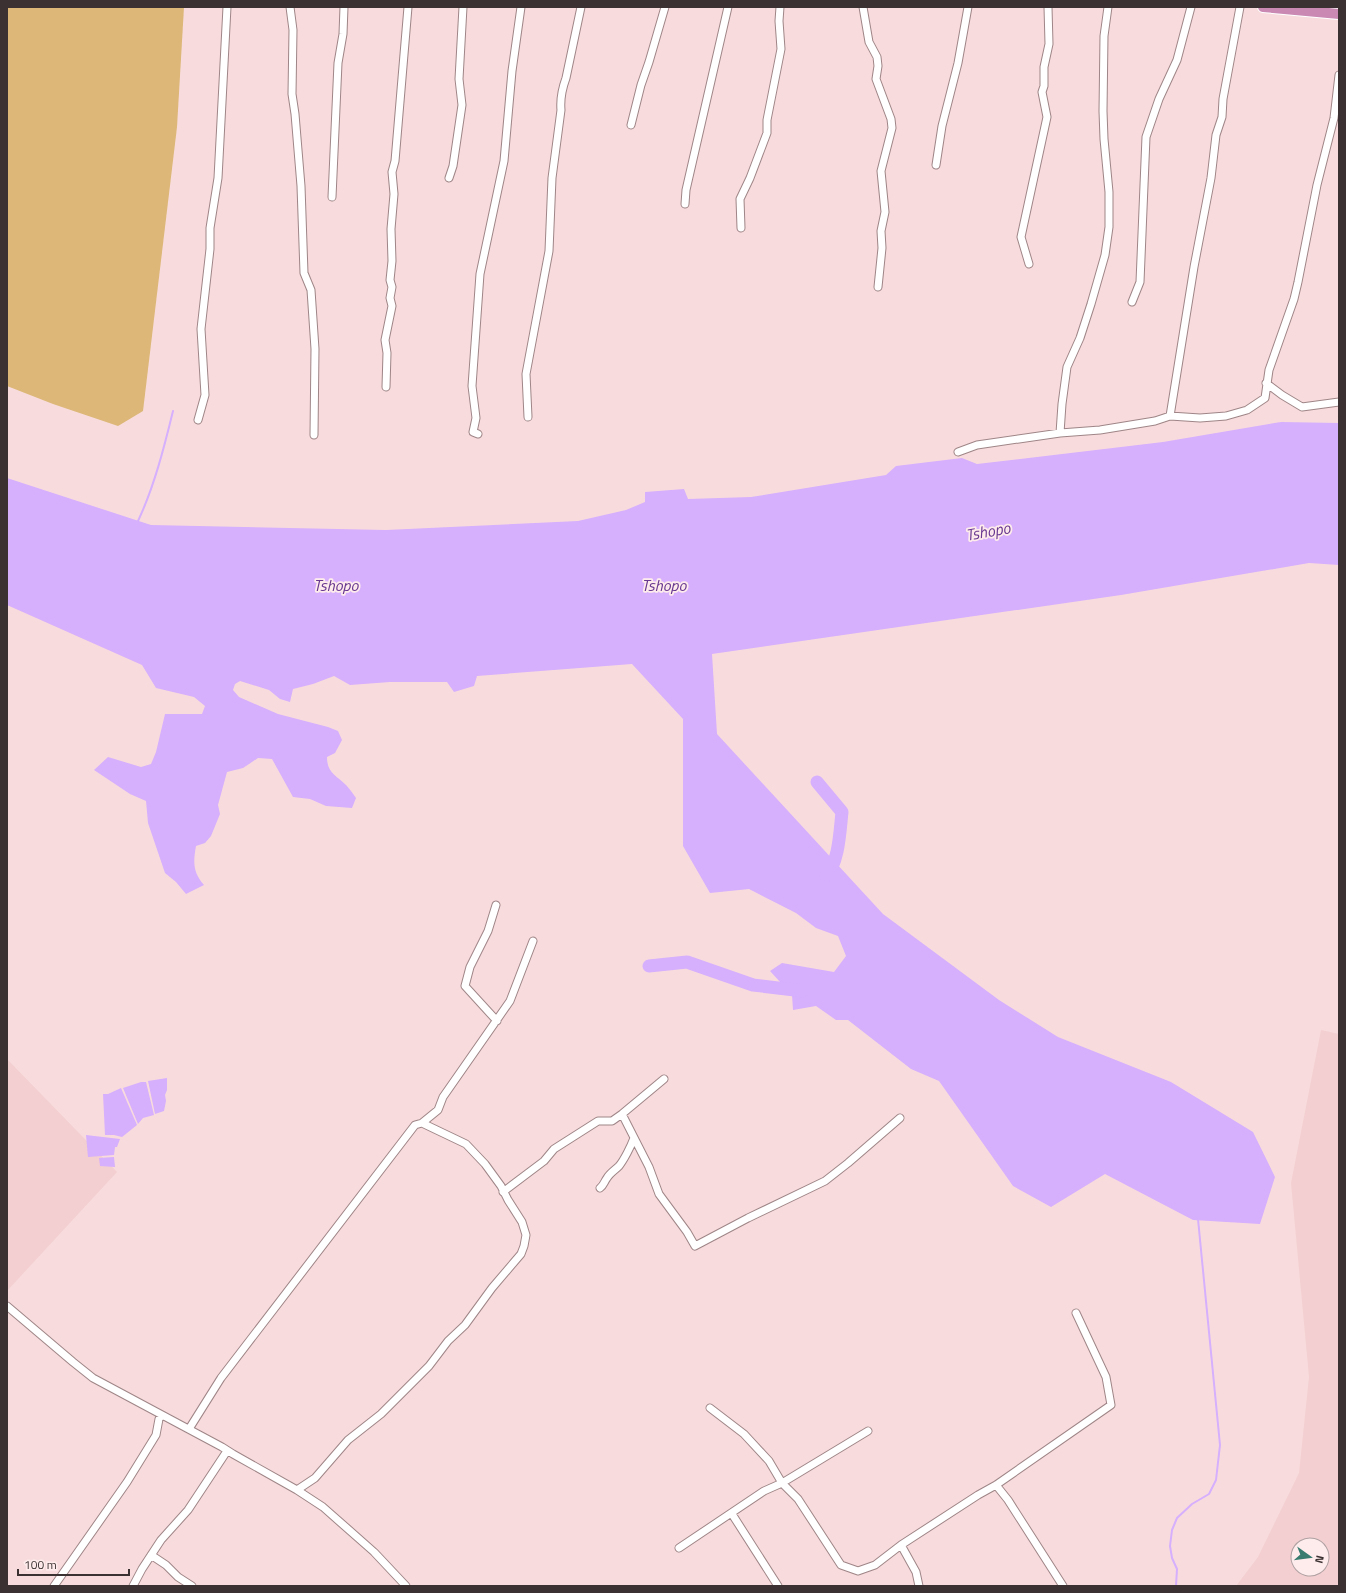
<svg xmlns="http://www.w3.org/2000/svg" width="1346" height="1593" font-family="'Titillium Web',sans-serif">
	<style>
		.built { fill: #f3cfd1; fill-rule: evenodd }
		.green { fill: #dcb777 }
		.water { fill: #d6affd }
		.lines { fill: none; stroke-linecap: round; stroke-linejoin: round }
		.stream { stroke: #d6affd; stroke-width: 2 }
		.river { stroke: #d6affd; stroke-width: 13 }
		.minor-casing { stroke: #9f8587; stroke-width: 9 }
		.highway-casing { stroke: #fff; stroke-width: 12 }
		.minor { stroke: #fff; stroke-width: 7 }
		.highway { stroke: #c989b3; stroke-width: 10 }
		.labels { text-anchor: middle; stroke-width: 3.5; stroke-linejoin: round; paint-order: stroke }
		.water-label { font-size: 16px; font-style: italic; fill: #683790; stroke: #feeced }
	</style>
	<rect width="100%" height="100%" fill="#f8dcdd"/>
	<!-- built -->
	<path class="built" d="M1321,1030l18,4v552h-103l22,-29 41,-84 10,-96 -18,-194zM1298,1545h24v24h-24z
		M7,1059l110,113 -110,119z"/>
	<!-- green -->
	<path class="green" d="M7,7h177l-7,120 -34,284 -25,15 -65,-22 -46,-18z"/>
	<!-- water -->
	<path class="water" d="M1281,422l58,1v142l-30,-2 -188,32 -409,59 5,80 166,180 116,86 59,37 113,45 82,50 22,45 -15,47 -67,-4 -88,-46 -54,33 -38,-21 -74,-105 -28,-12 -63,-49h-12l-20,-14 -23,4 -1,-15 -22,-24 12,-8 52,9 12,-16 -8,-20 -22,-8 -20,-15 -47,-24 -39,4 -27,-47v-127l-51,-55 -155,12 -3,10 -20,6 -7,-10h-57l-40,3 -16,-9 -21,8 -20,5 -3,13 -10,-3 -11,-9 -29,-9 -5,3 -2,6 6,7 39,17 50,13 10,4 4,9 -7,13 -8,4c0,16 9,18 19,28 4,4 7,9 10,13l-4,10 -26,-2 -16,-7 -17,-2 -21,-38 -14,-1 -15,10 -16,4 -9,33 2,9 -9,22 -6,7 -9,3c-3,17 -3,26 8,39l-18,9 -10,-12 -11,-9 -17,-50 -2,-22 -16,-7 -36,-24 14,-13 33,10 10,-3 5,-12 9,-38h37l3,-8 -11,-9 -38,-9 -14,-23 -135,-60v-127l144,47 235,5 192,-9 48,-11 19,-8v-10l39,-3 4,10 63,-2 135,-22 10,-9 66,-8 15,6 186,-22z
		M167,1078v12l-2,5 1,6 -2,10 -9,3 -7,-33z
		M141,1082h5l8,33 -11,3 -5,6 -15,-36z
		M121,1088l16,37 -15,12 -8,-2h-9l-2,-41h5z
		M86,1135l34,4 -3,8h-2l-1,8 -26,2z
		M114,1157l1,10 -15,-1 -1,-8z"/>
	<g class="lines">
		<!-- stream -->
		<path class="stream" d="M138,521c16,-34 26,-73 35,-110
			M1176,1586l1,-17 -5,-11 -2,-12 2,-16 5,-12 15,-14 17,-10 7,-14 4,-35 -22,-226"/>
		<!-- river -->
		<path class="river" d="M817,782l25,30c-2,18 -3,51 -16,64
			M649,966l38,-4 66,23 50,6"/>
		<defs>
			<path id="minor" d="M290,7l3,23 -1,64 3,20 6,72 3,87 7,17 4,59 -1,86
				M863,7l6,35 8,15 1,9 -2,13 15,40 1,9 -11,43 4,41 -4,19 1,17 -4,39
				M631,125l10,-40 8,-23 16,-55
				M936,165l6,-39 16,-63 10,-56
				M449,178l4,-12 9,-61 -3,-26 4,-72
				M332,197l6,-134 5,-29 1,-27
				M685,204l1,-14 42,-183
				M741,228l-1,-29 10,-21 17,-45v-13l14,-71 -2,-28 1,-14
				M1029,264l-8,-27 26,-120 -5,-25 2,-6v-19l5,-23 -1,-37
				M1132,302l8,-20 6,-145 13,-38 18,-39 14,-53
				M1266,383l16,12 20,12 37,-5
				M386,387l1,-34 -2,-13 7,-34 -2,-8 2,-11 -2,-7 2,-19 -1,-32 3,-35 -2,-22 3,-11 13,-154
				M1170,416l24,-149 17,-89 5,-43 6,-18 1,-18 17,-92
				M528,417l-2,-43 23,-123 3,-73 9,-68c-1,-11 1,-21 5,-32l15,-71
				M198,420l7,-25 -4,-66 9,-80v-21l8,-50 9,-171
				M1060,433l2,-29 5,-37 13,-29 11,-34 14,-49 4,-28v-35l-5,-53 -1,-28 1,-75 4,-29
				M478,434l-5,-2 3,-14 -4,-32 8,-112 24,-113 8,-90 9,-64
				M958,452l19,-7 83,-12 40,-3 55,-9 15,-5 30,2 26,-2 21,-6 18,-12 4,-28 25,-71 4,-17 19,-97 17,-67 5,-43
				M496,905l-8,26 -18,36 -5,19 32,35
				M622,1114l27,53 10,27 28,38 8,14 53,-28 77,-37 23,-18 52,-45
				M422,1123l16,-13 5,-13 67,-96 23,-60
				M600,1188c4,-3 4,-6 7,-10 3,-5 8,-8 12,-12 5,-6 12,-20 15,-28
				M503,1192l41,-31 10,-12 44,-28h14l10,-7 42,-35
				M7,1306l66,56 20,16 129,69 11,7 64,36 26,17 51,45 32,34
				M710,1408l34,26 25,27 13,22 86,-52
				M189,1429l32,-51 194,-253 7,-2 44,21 19,20 16,22 7,14 14,22 4,13 -2,11 -3,8 -29,34 -27,37 -17,16 -19,25 -48,48 -33,26 -33,38 -18,12
				M996,1485l12,15 55,86
				M732,1514l46,72
				M901,1545l15,27 3,14
				M679,1548l85,-57 18,-8 16,16 43,66 17,6 17,-6 26,-20 77,-50 18,-10 115,-80 -5,-28 -30,-64
				M151,1555l15,10 12,12 14,9
				M54,1586l73,-104 29,-47 3,-16 3,-4
				M133,1586l9,-17 19,-29 27,-30 39,-59"/>
			<path id="highway" d="M1263,7l76,7"/>
		</defs>
		<!-- minor casing -->
		<use href="#minor" class="minor-casing"/>
		<!-- highway casing -->
		<use href="#highway" class="highway-casing"/>
		<!-- minor -->
		<use href="#minor" class="minor"/>
		<!-- highway -->
		<use href="#highway" class="highway"/>
	</g>
	<g class="labels">
		<!-- water labels -->
		<g class="water-label">
			<text transform="translate(988 531) rotate(-10)" y="6">Tshopo</text>
			<text x="336" y="591">Tshopo</text>
			<text x="664" y="591">Tshopo</text>
		</g>
	</g>
	<!-- border -->
	<rect width="1346" height="1593" fill="none" stroke="#3c3132" stroke-width="16"/>
	<!-- north arrow -->
	<g transform="translate(1310 1557) rotate(104)"><circle r="19" fill="#feeced" stroke="#b0a1a2"/>
	<path d="M0-3L7 15L0 10L-7 15Z" fill="#377c6f"/>
	<text y="-6" font-size="11" font-weight="bold" text-anchor="middle" fill="#3c3132">N</text>
	</g>
	<!-- scale -->
	<path d="M18 1569v6h111v-6" fill="none" stroke="#3c3132" stroke-width="2"/>
	<text x="24" y="1569" font-size="12" fill="#3c3132" stroke="#feeced" stroke-width="3" paint-order="stroke">100 m</text>
</svg>
